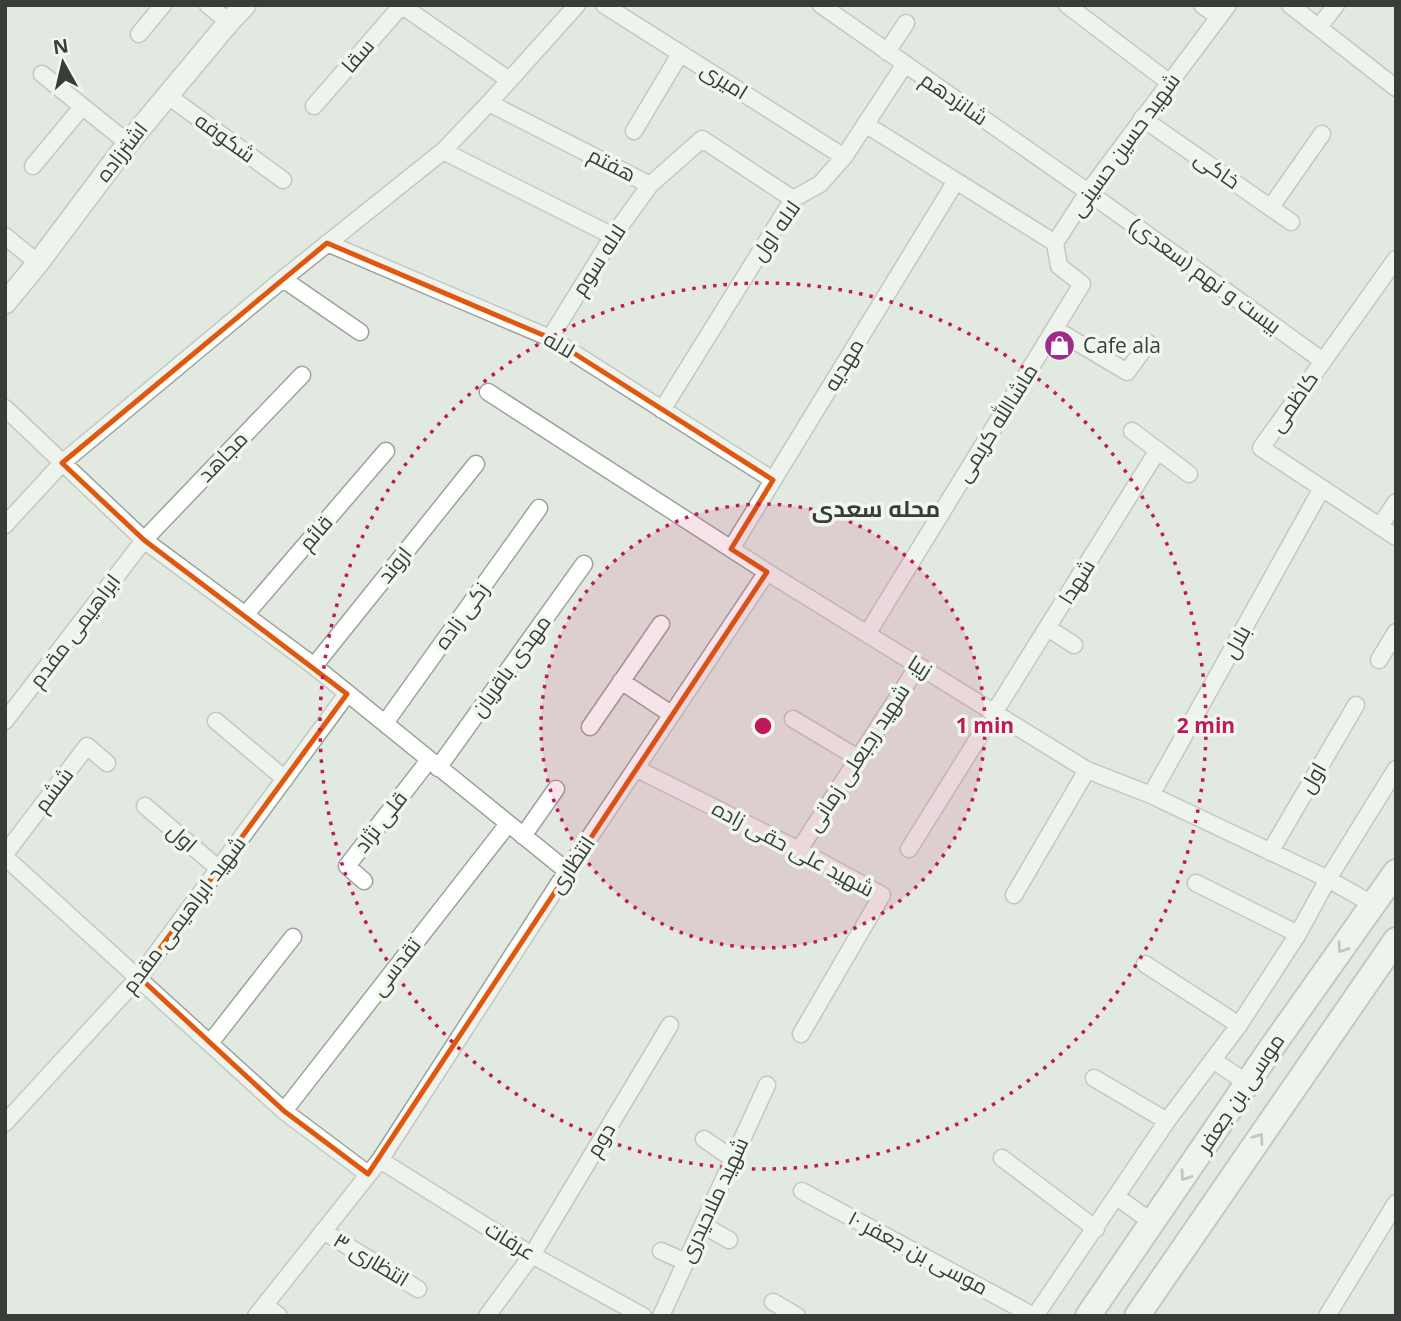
<svg xmlns="http://www.w3.org/2000/svg" width="1401" height="1321" font-family="'Open Sans',Cairo,sans-serif">
	<style>
		.lines { fill: none; stroke-linecap: round; stroke-linejoin: round }
		.street-casing { stroke: #9ca39b; stroke-width: 19 }
		.secondary-casing { stroke: #9ca39b; stroke-width: 24 }
		.primary-casing { stroke: #9ca39b; stroke-width: 28 }
		.street { stroke: #fff; stroke-width: 16 }
		.secondary { stroke: #fff; stroke-width: 21 }
		.primary { stroke: #fff; stroke-width: 24 }
		.oneway { stroke: #9c9e9c }
		.marked { fill: none; stroke: #df580e; stroke-width: 5; stroke-linejoin: round }
		.ring { fill: none; stroke: #c2185b; stroke-width: 3.5; stroke-dasharray: 3.5 7 }
		.labels { text-anchor: middle; stroke-width: 7; stroke-linejoin: round; paint-order: stroke }
		.street-label { font-size: 21px; fill: #393c38; stroke: #eff7ee }
		.poi-label { font-size: 21px; fill: #393c38; stroke: #eff7ee; text-anchor: start }
		.neighbourhood-label { font-size: 23px; font-weight: bold; fill: #393c38; stroke: #eff7ee }
		.centre { fill: #c2185b; stroke: #eff7ee; stroke-width: 3.5 }
		.ring-label { font-size: 21px; text-anchor: middle; font-weight: bold; fill: #c2185b; stroke: #eff7ee; stroke-width: 7; stroke-linejoin: round; paint-order: stroke }
	</style>
	<rect width="100%" height="100%" fill="#e2e9e0"/>
	<g class="lines">
		<defs>
			<path id="street" d="M208,5l21,17
				M401,5l108,75
				M604,5l240,152
				M821,5l267,187 235,169
				M1067,5l103,78
				M1202,5l17,12
				M1290,5l106,83
				M1319,27l17,-22
				M139,34l24,-29
				M887,52l19,-29
				M42,74l86,69
				M167,95l116,85
				M489,103l161,82 52,-46 91,60
				M314,106l88,-101
				M1142,118l149,104
				M865,124l190,119
				M634,131l46,-77
				M443,151l170,85
				M33,166l49,-59
				M1271,207l51,-73
				M5,236l33,27
				M327,243l223,95 223,142
				M1396,259l-135,189 135,89
				M283,279l77,53
				M1055,329l72,43 21,-29
				M550,338l63,-102 37,-51
				M488,392l279,180 320,198 64,25 177,84 44,25
				M5,408l139,132 170,126 253,205
				M662,410l131,-211 27,-15 24,-27 61,-93
				M1132,431l57,43
				M5,525l57,-62 221,-184 160,-128 46,-48 88,-98
				M1380,526l16,-24
				M731,549l225,-368
				M246,614l140,-163
				M1048,628l26,17
				M867,634l215,-350 -23,-18 -4,-23 33,-51 140,-187
				M1379,660l17,-28
				M314,666l162,-202
				M621,681l50,33
				M793,719l65,39
				M5,721l139,-181 158,-165
				M216,721l69,58
				M385,723l154,-215
				M590,727l71,-103
				M438,768l146,-204
				M637,769l162,81 83,45 -81,139
				M1151,795l171,-307
				M145,806l74,63
				M523,836l33,-47
				M909,849l249,-399
				M799,850l119,-184
				M1270,852l86,-147
				M5,854l82,-108 20,17
				M5,857l279,254 84,63
				M364,881l-17,-15 82,-106
				M1196,883l102,51
				M1014,895l73,-125
				M1145,964l94,61
				M210,1043l83,-106
				M1213,1060l34,23
				M1094,1078l73,43
				M284,1111l224,-287
				M5,1123l134,-146 208,-283
				M704,1139l29,20
				M1002,1158l94,71
				M380,1160l152,95 111,61
				M802,1191l232,125
				M1117,1197l36,26
				M703,1225l26,15
				M323,1231l95,58
				M661,1251l25,11
				M773,1302l24,14
				M265,1305l14,11
				M256,1316l124,-156 187,-289 200,-299
				M487,1316l45,-61 138,-230
				M661,1316l106,-231
				M1035,1316l132,-195 72,-96 59,-91 30,-55 68,-110
				M1327,1316l69,-113"/>
			<path id="secondary" d="M5,303l33,-40 90,-120 101,-121 16,-17"/>
			<path id="primary" d="M1088,1316l184,-269 124,-175
				M1137,1316l259,-376"/>
		</defs>
		<!-- street casing -->
		<use href="#street" class="street-casing"/>
		<!-- secondary casing -->
		<use href="#secondary" class="secondary-casing"/>
		<!-- primary casing -->
		<use href="#primary" class="primary-casing"/>
		<!-- street -->
		<use href="#street" class="street"/>
		<!-- secondary -->
		<use href="#secondary" class="secondary"/>
		<!-- primary -->
		<use href="#primary" class="primary"/>
	</g>
	<!-- one-way arrows -->
	<defs><path id="oneway-chevron" d="M-2-3.5L2.5 0L-2 3.5" fill="none" stroke-width="1.6" stroke-linecap="round" stroke-linejoin="round" transform="scale(1.75)"/></defs>
	<g class="oneway">
		<use href="#oneway-chevron" transform="translate(1342 948) rotate(125)"/>
		<use href="#oneway-chevron" transform="translate(1259 1138) rotate(-55)"/>
		<use href="#oneway-chevron" transform="translate(1185 1176) rotate(124)"/>
	</g>
	<!-- marked area -->
	<path d="M0 0H1401V1321H0ZM327,243l223,95 223,142 -42,69 36,23 -399,602 -84,-63 -145,-134 208,-283 -203,-154 -82,-77z" fill="#e2e9e0" fill-opacity=".55" fill-rule="evenodd"/>
	<path class="marked" d="M327,243l223,95 223,142 -42,69 36,23 -399,602 -84,-63 -145,-134 208,-283 -203,-154 -82,-77z"/>
	<!-- distance rings -->
	<circle cx="763" cy="726" r="222" fill="#c2185b" fill-opacity=".12"/>
	<g class="ring">
		<circle cx="763" cy="726" r="222"/>
		<circle cx="763" cy="726" r="443"/>
	</g>
	<!-- icons -->
	<defs>
		<symbol id="shop-disc" viewBox="-11 -11 22 22"><circle r="9.5" fill="#9d2c8a" stroke="#eff7ee"/><path d="M-5-2.5h2.3a2.7 3.5 0 0 1 5.4 0H5L5.5 6h-11ZM-1.5-2.5h3a1.5 2.3 0 0 0-3 0Z" fill="#fff"/></symbol>
	</defs>
	<g fill-rule="evenodd">
		<use href="#shop-disc" x="1042" y="328" width="35" height="35"/>
	</g>
	<g class="labels">
		<!-- street labels -->
		<g class="street-label">
			<text transform="translate(358 56) rotate(-49)" y="7">سقا</text>
			<text transform="translate(724 81) rotate(32)" y="7">امیری</text>
			<text transform="translate(954 99) rotate(35)" y="7">شانزدهم</text>
			<text transform="translate(225 138) rotate(36)" y="7">شکوفه</text>
			<text transform="translate(1125 145) rotate(-54)" y="7">شهید حسین حسینی</text>
			<text transform="translate(122 152) rotate(-52)" y="7">اشترزاده</text>
			<text transform="translate(612 165) rotate(27)" y="7">هفتم</text>
			<text transform="translate(1217 170) rotate(35)" y="7">خاکی</text>
			<text transform="translate(776 231) rotate(-55)" y="7">لاله اول</text>
			<text transform="translate(599 260) rotate(-57)" y="7">لاله سوم</text>
			<text transform="translate(1205 276) rotate(36)" y="7">بیست و نهم (سعدی)</text>
			<text transform="translate(559 345) rotate(30)" y="7">لاله</text>
			<text transform="translate(844 365) rotate(-59)" y="7">مهدیه</text>
			<text transform="translate(1294 402) rotate(-55)" y="7">کاظمی</text>
			<text transform="translate(997 423) rotate(-58)" y="7">ماشاالله کریمی</text>
			<text transform="translate(223 457) rotate(-46)" y="7">مجاهد</text>
			<text transform="translate(316 533) rotate(-49)" y="7">قائم</text>
			<text transform="translate(395 565) rotate(-51)" y="7">اروند</text>
			<text transform="translate(1077 582) rotate(-58)" y="7">شهدا</text>
			<text transform="translate(462 616) rotate(-54)" y="7">زکی زاده</text>
			<text transform="translate(75 631) rotate(-53)" y="7">ابراهیمی مقدم</text>
			<text transform="translate(1237 642) rotate(-61)" y="7">بلال</text>
			<text transform="translate(511 666) rotate(-54)" y="7">مهدی باقریان</text>
			<text transform="translate(920 667) rotate(32)" y="7">زیبا</text>
			<text transform="translate(858 758) rotate(-57)" y="7">شهید رجبعلی زمانی</text>
			<text transform="translate(1313 778) rotate(-60)" y="7">اول</text>
			<text transform="translate(54 790) rotate(-53)" y="7">ششم</text>
			<text transform="translate(381 822) rotate(-52)" y="7">قلی نژاد</text>
			<text transform="translate(182 838) rotate(41)" y="7">اول</text>
			<text transform="translate(793 849) rotate(28)" y="7">شهید علی حقی زاده</text>
			<text transform="translate(572 865) rotate(-56)" y="7">انتظاری</text>
			<text transform="translate(184 915) rotate(-53)" y="7">شهید ابراهیمی مقدم</text>
			<text transform="translate(396 967) rotate(-52)" y="7">تقدسی</text>
			<text transform="translate(1241 1093) rotate(-56)" y="7">موسی بن جعفر</text>
			<text transform="translate(601 1140) rotate(-59)" y="7">دوم</text>
			<text transform="translate(714 1200) rotate(-65)" y="7">شهید ملاحیدری</text>
			<text transform="translate(510 1241) rotate(31)" y="7">عرفات</text>
			<text transform="translate(918 1253) rotate(28)" y="7">موسی بن جعفر ۱۰</text>
			<text transform="translate(371 1260) rotate(31)" y="7">انتظاری ۳</text>
		</g>
		<!-- poi labels -->
		<g class="poi-label">
			<text x="1083" y="353">Cafe ala</text>
		</g>
		<!-- neighbourhood labels -->
		<g class="neighbourhood-label">
			<text x="876" y="517">محله سعدی</text>
		</g>
	</g>
	<circle cx="763" cy="726" r="10" class="centre"/>
	<g class="ring-label">
		<text x="985" y="733">1 min</text>
		<text x="1206" y="733">2 min</text>
	</g>
	<!-- border -->
	<rect width="1401" height="1321" fill="none" stroke="#393c38" stroke-width="14"/>
	<!-- north arrow -->
	<g transform="translate(63 63) rotate(352)" stroke="#eff7ee" stroke-width="5" paint-order="stroke">
	<path d="M0-5L12 26L0 18L-12 26Z" fill="#393c38"/>
	<text y="-10" font-size="19" font-weight="bold" text-anchor="middle" fill="#393c38">N</text>
	</g>
</svg>
